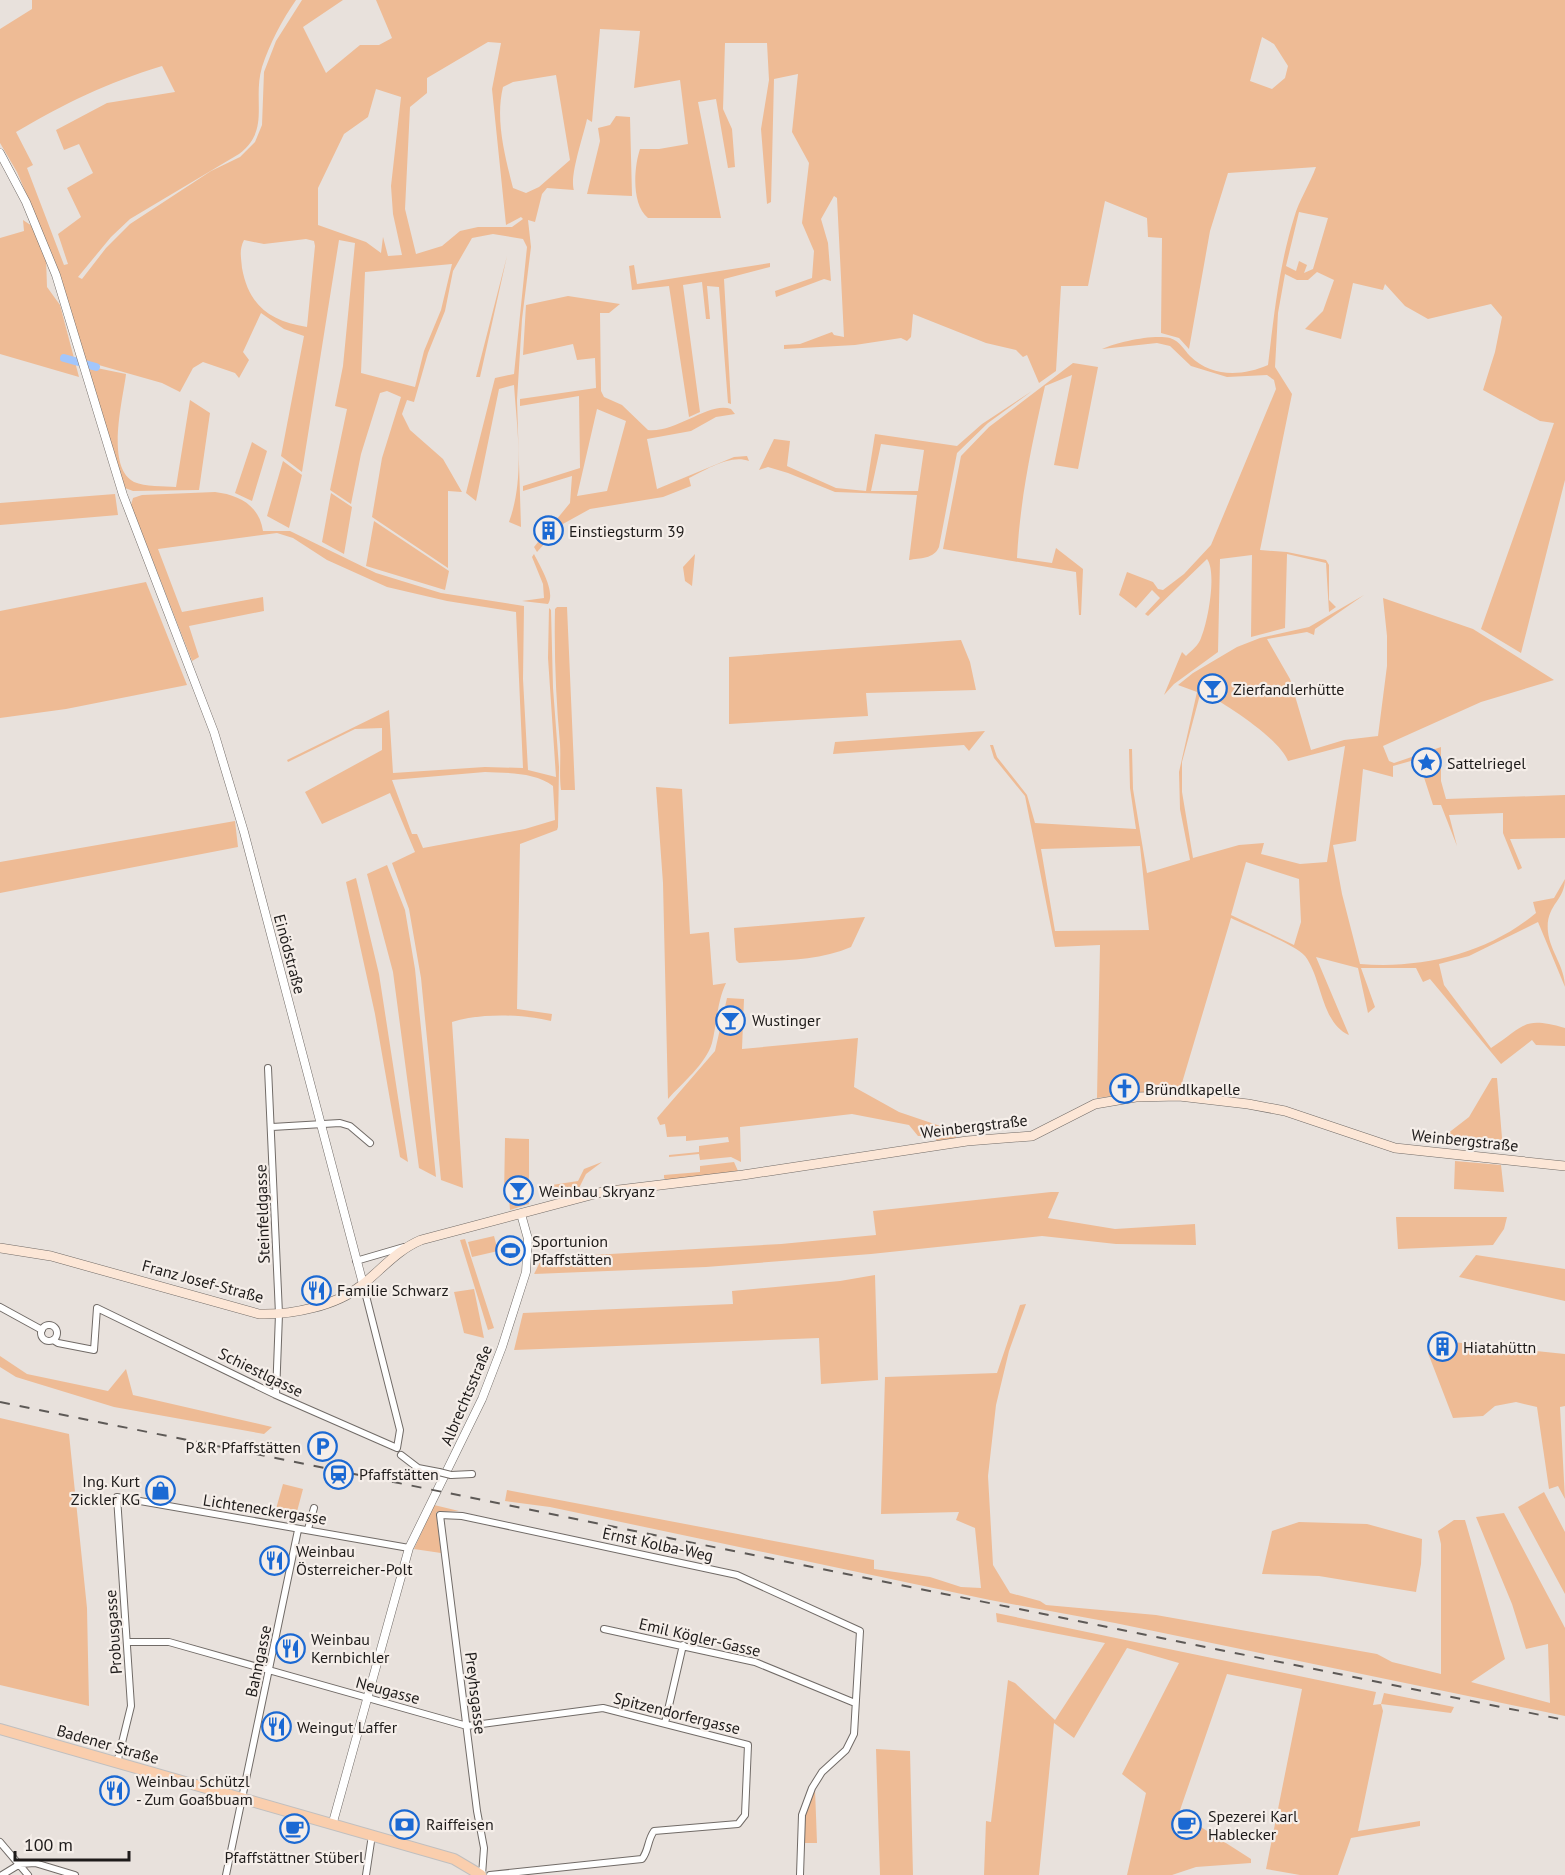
<svg xmlns="http://www.w3.org/2000/svg" width="1565" height="1875" font-family="'PT Sans',sans-serif">
	<style>
		.green { fill: #eebb95; fill-rule: evenodd }
		.lines { fill: none; stroke-linecap: round; stroke-linejoin: round }
		.canal { stroke: #a2c6fc; stroke-width: 8 }
		.minor-casing { stroke: #716b67; stroke-width: 8 }
		.tertiary-casing { stroke: #716b67; stroke-width: 9 }
		.secondary-casing { stroke: #716b67; stroke-width: 10 }
		.primary-casing { stroke: #c0bfbf; stroke-width: 12 }
		.minor { stroke: #fff; stroke-width: 6 }
		.tertiary { stroke: #fff; stroke-width: 8 }
		.secondary { stroke: #fce6d6; stroke-width: 9 }
		.primary { stroke: #facead; stroke-width: 10 }
		.rail { stroke: #5d5956; stroke-width: 2; stroke-dasharray: 10 10; stroke-linecap: butt }
		.minor-bridge-casing { stroke: #716b67; stroke-width: 8; stroke-linecap: butt }
		.minor-bridge { stroke: #fff; stroke-width: 6 }
		.labels { text-anchor: middle; stroke-width: 4.5; stroke-linejoin: round; paint-order: stroke }
		.poi-label { font-size: 16px; fill: #1e1b1a; stroke: #f5eee9; text-anchor: start }
		.street-label { font-size: 16px; fill: #1e1b1a; stroke: #f5eee9 }
	</style>
	<rect width="100%" height="100%" fill="#e8e1dc"/>
	<!-- green -->
	<path class="green" d="M32,0h264c-14,20 -26,43 -34,67 -10,34 9,63 -23,87l-109,65 -19,18 -33,40 4,2 24,-31 24,-24 81,-53 29,-14 15,-15 7,-17 2,-53 12,-31 26,-41h41l-40,27 23,46 34,-28h19l13,-7 -16,-38h1189v480l-44,173 -40,-24 73,-206 -14,-2 -57,-31 12,-38 7,-35 -11,-13 -63,15 -23,-13 -20,-22 -2,6 -30,-7 -12,56 -36,-10 18,-18 11,-31 -17,-8 -9,8h-11l-12,-6 -7,39 -3,54 17,27 -32,156 27,2 39,8 3,5v35l7,7 -7,5 -3,-49 -39,-9 -2,74 -34,9 1,-82 -32,4 -2,93 -44,32 -10,11 18,-43 4,4c5,-5 13,-11 15,-18 7,-16 16,-66 6,-79l-59,57 -3,-2 15,-16 -8,-8 -16,18 -17,-13 8,-23 26,10 5,7 5,1 21,-16 27,-29 65,-156 -2,-9 -7,-5 -40,2 -36,-11 -21,-20 -13,-3 -55,6c15,-7 51,-15 68,-11 10,3 14,12 20,18 22,22 53,20 78,9 6,-50 11,-99 26,-147 5,-18 16,-34 22,-51l-88,6 -18,58 -21,118 -10,-11 -18,-5 1,-95 -14,-1 -1,-19 -42,-17 -17,85h-27l-5,85 -17,12 -12,-28 -4,2 -7,-7 -30,-7 -73,-29 -2,23 -4,4 -6,-3 -46,7 -71,4v-4l16,-1 32,-12 2,3 10,2 -7,-139 -3,-2 -13,23 7,24 3,38 -7,-2 -48,18 -1,-6 37,-13 2,-27 -12,-28 7,-60 -17,-31 6,-58 -24,5 -3,123 -4,2 -6,-75 8,-49 -2,-37h-42l-2,66 9,20 3,38 -7,1 -12,-69 -18,3 23,116h-73c-17,-14 -14,-51 -8,-69h19l29,-5 -8,-64 -46,8 6,-57 -40,-2 -8,93 -5,-3c-3,15 -18,58 -13,71l-27,-2 -5,6 -7,28 -7,-2 3,27 -9,72 -5,81 4,127 -12,-5c16,-44 8,-92 5,-137l-15,4 -23,112 -10,-8 29,-115 19,-4 13,-127 -4,-8 -30,-5 -21,4 -19,33 -8,40 -17,42 -14,49 -7,-2 -5,14 8,16 33,29 19,33 -14,-1v77l-76,-51 10,-59 19,-61 -14,-6 -7,2 -19,61 -10,50 -21,-14 17,-81 -12,-3 8,-40 12,-123 -16,-3 -37,232 -21,-16 23,-120 -20,-7 -23,-16 -18,39 6,8 -10,18 -4,-5 -32,-11 -10,6 -13,24 -18,-9 -81,-23 -25,-96 -39,-92 -17,-29v-114l32,-20zM1262,37l12,7 14,22 -3,12 -13,11 -22,-8zM488,42l13,1 -9,46 14,136 15,-8 2,2 -11,8h-34l-18,4 -18,15 -26,8 -11,-45 5,-102 17,-14v-15zM162,66l13,26 -68,11 -51,27 8,20 15,-6 14,29 -26,15 14,29 -23,17 10,30 -4,1 -37,-97 6,-3 -17,-33c50,-29 90,-49 146,-66zM556,75l14,85 -31,27 -13,6 -13,-5c-8,-32 -18,-68 -10,-101l10,-5zM376,89l25,8 -10,89 2,28 9,41 -14,1 -5,-19 -2,16 -15,-11 -48,-17v-37l26,-54 24,-17zM1299,212l29,6 -15,51 -9,4 3,-8 -8,-4 -3,10 -10,-5zM306,239l8,2 1,5 -8,81c-37,-6 -58,-21 -65,-59 -1,-12 -3,-18 2,-28l20,4zM452,264l-11,46 -17,41 -9,36 -54,-14 4,-101z
		M616,116l14,1 2,79 -45,-2 13,-53 -2,-13 12,-3z
		M23,220l9,6 14,32 1,29 13,18 19,72 -79,-23v-116l24,-7z
		M507,256l-27,121h-4z
		M770,263v4l-46,12 7,125 -3,-1 -9,-116 -12,-1 3,33h-4l-4,-37 -19,3 17,127 -11,5 -20,-131 -37,4 -3,-24 5,-1 3,19z
		M568,296l52,8 -11,9h-9l1,78 3,6 18,8 26,25c29,3 61,-29 83,-21l4,5 -19,3 -25,14 -44,8 10,50 77,-32 13,-1 2,5c-19,-7 -43,9 -60,17l2,8 -28,11 -73,12 -29,16 -24,27 -3,-5 36,-44 2,-27 -49,15v-5l57,-18 -1,-72 -59,10v-7l76,-11 -1,-30 -18,2 -4,-16 -50,11 3,-50zM597,409l29,12 -19,70 -30,5z
		M1073,363l25,4 -20,102 -24,-4 18,-90 -27,11c-13,57 -25,113 -28,172l35,5 4,-15 27,21 -2,46h-2l-3,-43 -133,-23 18,-93 28,-29z
		M87,366l39,8c-3,26 -21,93 8,108 11,5 30,4 42,5l14,-87 20,13 -11,77 -66,1 -8,-3z
		M1032,391l-44,32 -31,30 -18,94c-5,12 -19,11 -30,13l8,-65 -82,-3 -47,-19 -20,-6 -9,3 15,-31 16,2 -3,25 49,22 30,3 9,-57 82,12 25,-22zM881,444l43,6 -6,41h-47z
		M252,442l15,9 -15,50 -17,-8z
		M283,461l19,14 -13,53 -22,-12z
		M215,492c24,3 44,13 48,39h27l86,42 65,20 83,13 -1,73 5,91 28,7 -8,-119 1,-50 2,2 2,78 6,79 -1,60 -1,3 -37,14 -3,165 35,5 -1,7c-30,-7 -70,-8 -99,1l11,166 -22,-8 -20,-202 -12,-69 -17,-46 23,-11 -25,-59 -68,31 -17,-32 77,-42v-22l-27,1 -67,33 -1,-2 102,-50 4,63 92,-6 38,1 -7,-156 -69,-11 -60,-14 -60,-27 -34,-22 -16,-5 -119,16 24,63 81,-15 1,14 -75,15 10,31 -7,4 -61,-156 2,-7 9,-3zM485,772c21,1 50,0 68,14l2,34 -30,9 -102,19 -6,-14h-5l-20,-54z
		M331,493l21,14 -8,47 -22,-12z
		M115,494l3,21 -118,10v-22z
		M374,521l75,50 -4,19 -79,-24z
		M534,554c6,12 22,38 14,50l-26,-3 22,-3 -1,-14 -11,-27z
		M695,554l-3,32 -7,-5 -2,-14z
		M146,582l41,103 -121,24 -66,9v-107z
		M1364,595l-49,34 -1,6 -7,-3 -40,7 23,40 21,71 33,-10 34,-4 9,-70v-30l-4,-38 90,31 81,51 -73,22 -98,44 6,15 5,2 47,-16v34l5,18 119,-4v43l-55,1 12,29 -4,2 -15,-37v-20l-54,2 8,31 -16,-41h-8l-15,-46 -25,7v11l-30,-8 -7,72 -23,4 9,49 18,70c62,5 127,-10 176,-51l-3,-11 21,-4 11,-19c0,22 -20,26 -17,53 2,19 17,35 17,55l-27,-65 -69,34 -30,8 5,21 47,63c34,-22 31,-32 74,-20v18l-29,-1 -4,-5 -31,24 -71,-85 -7,3 -7,-14h-55l14,39 -7,6 -10,-45 -42,-11 33,78c-28,-12 -27,-57 -44,-79 -10,-12 -58,-30 -74,-38l-52,175 -32,-1 -50,6 3,-153 -45,2 -30,-151 -31,-38 -4,-13h3l4,12 30,38 8,28 101,6 -6,-41 -1,-39h3l1,40 14,84 43,-13 -10,-51 -1,-37 18,-80 -19,-7 15,-12 44,-26 23,-9 49,-11zM1201,691c23,12 77,46 87,70l57,-15 -18,116 -27,2 -39,-10 3,-11 -25,2 -46,13 -11,-66v-30zM1140,846l9,84 -94,1 -14,-82zM1246,862l53,17 2,43 -7,23 -63,-30z
		M557,607h10l8,183h-14c-2,-15 0,-31 -1,-46 -4,-45 -6,-90 -5,-135z
		M961,640l9,22 6,28 -110,3 2,23 -139,8v-67z
		M985,731l-16,20 -5,-6 -131,9 2,-12z
		M656,787l26,2 8,145 19,-2 4,53 13,-2c-9,19 -9,40 -14,60 -6,21 -30,40 -44,56l-5,-216z
		M235,821l3,26 -238,46v-31z
		M387,865l18,45 10,59 21,208 -17,-9 -26,-196 -26,-98z
		M356,878l23,96 29,188 -8,-5 -25,-143 -29,-132z
		M865,917l-14,30c-34,15 -76,13 -112,16l-3,-3 -2,-32z
		M727,998l17,1 -2,50 116,-11 -4,49 45,25 53,18 6,11 -21,1 -2,-6h-17l-9,-11 -57,-11 -112,13 1,35 -10,-5 -31,3 -1,-6 -30,3v-2l30,-3v-6l30,-4 -1,-5 -42,4v-5l-19,1 -2,-13 -5,1 -3,-7 58,-67z
		M1492,1078h5l6,72 -57,-6 1,-10 22,-17z
		M505,1138l24,1v65l-19,6 -1,-12 -5,-1z
		M1455,1161l46,4 3,27 -50,-3z
		M602,1162l-16,12 -8,16 -26,4v-9l26,-4 6,-12z
		M734,1162l4,9 -72,9 -2,-2v-3l36,-3v-6z
		M1051,1192h8l-11,26 67,11 80,-5 1,21 -80,-1 -74,-8 -171,18 -165,13 -172,7 8,-16 239,-14 95,-9 -3,-24z
		M1396,1217h111l-3,12 -11,16 -95,4z
		M494,1236l4,15 -26,6 -4,-15z
		M465,1239l29,89 -6,2 -28,-90z
		M1476,1255l89,14v32l-106,-24z
		M875,1275l3,105 -57,4 -2,-46 -305,12 9,-37 210,-9 -1,-13 108,-10z
		M474,1289l10,49 -20,-5 -10,-41z
		M1026,1304l-17,47 -13,54 -8,71 5,89 17,28 30,8 6,4 110,10 221,39 15,8 49,12v-130l-3,-13 16,-11h11l40,139 -34,23 79,21 -2,-59 -22,5 -14,-45 -36,-87 28,-4 61,115v88l-450,-93 -125,-23 -440,-93 -45,-6 2,-11 367,70v9l56,8 31,10 20,1 -6,-60 -19,-8 3,-8 -78,2 4,-137 112,-4 23,-68z
		M1443,1341l122,13v52l-5,1 5,92 -7,-13 -9,3 -12,-82 -21,-5 -21,4 -12,10 -30,2 -25,-65z
		M0,1356l27,18 81,17 18,-22 7,26 139,32 -8,7 -150,-27 -98,-30 -16,-10z
		M0,1418l69,16 18,174 2,98 -89,-21z
		M283,1484l20,5 -8,30 -21,-3z
		M1544,1492l21,40v62l-47,-87z
		M434,1505l25,6 -23,1 5,41 -27,-4z
		M1299,1522l68,2 55,15 -1,25 -5,28 -97,-16 -57,-2 10,-43z
		M996,1613l380,79 -3,13 8,-1 3,-11 70,14 -3,6 -70,-9 2,7 -25,120 62,-10v5l-69,12 -13,37h-38l-34,-6 36,-180 -75,-15 -48,139 72,46v4l-55,4 -24,8h-45l19,-82 -24,-19 57,-111 -52,-15 -53,90 -20,-15 -15,152h-55l2,-54 5,1 17,-142 7,3 40,37 50,-77 -108,-21z
		M876,1749l34,2 3,124h-33z
		M815,1789l2,54h-14l1,-27z"/>
	<g class="lines">
		<!-- canal -->
		<path class="canal" d="M64,358l32,9"/>
		<defs>
			<path id="minor" d="M268,1068l11,246 -3,81
				M272,1127l68,-4 10,3 20,17
				M356,1261l48,-14
				M0,1307l42,23
				M41 1333a8 8 0 1 1 16 0a8 8 0 1 1-16 0Z
				M53,1340l5,3 36,7 3,-42 179,87 121,53 3,-18 -37,-146
				M401,1455l17,13 21,4
				M451,1475l21,-1
				M308,1529l6,-21
				M604,1629l151,33 100,41
				M127,1642h42l298,84 136,-18 145,37 -3,70 -7,9 -84,7c-7,10 -5,19 -12,28l-152,16
				M665,1723l18,-78
				M117,1763l14,-57 -14,-209 292,51
				M0,1842l28,33
				M20,1864l15,-1 40,12
				M2,1875l18,-11
				M226,1875l72,-345
				M366,1875l6,-40
				M482,1875l2,-27 -7,-37 -37,-296 22,1 275,59 123,56 -6,103 -8,16 -24,22 -10,16 -10,27 -2,60"/>
			<path id="tertiary" d="M0,153l26,49 30,73 67,220 91,237 30,100 119,452
				M333,1822l76,-274 73,-149 20,-52 24,-75 2,-33 -7,-25"/>
			<path id="secondary" d="M0,1248l51,8 208,58c33,1 77,-8 103,-29 20,-16 35,-35 59,-45l181,-48 141,-17 224,-34 65,-5 63,-32 41,-7 43,-1 69,8 37,7 110,37 170,18"/>
			<path id="primary" d="M0,1729l454,130 27,16"/>
		</defs>
		<!-- minor casing -->
		<use href="#minor" class="minor-casing"/>
		<!-- tertiary casing -->
		<use href="#tertiary" class="tertiary-casing"/>
		<!-- secondary casing -->
		<use href="#secondary" class="secondary-casing"/>
		<!-- primary casing -->
		<use href="#primary" class="primary-casing"/>
		<!-- minor -->
		<use href="#minor" class="minor"/>
		<!-- tertiary -->
		<use href="#tertiary" class="tertiary"/>
		<!-- secondary -->
		<use href="#secondary" class="secondary"/>
		<!-- primary -->
		<use href="#primary" class="primary"/>
		<!-- rail -->
		<path class="rail" d="M0,1402l1565,318"/>
		<defs>
			<path id="minor-bridge" d="M439,1472l12,3"/>
		</defs>
		<!-- minor-bridge casing -->
		<use href="#minor-bridge" class="minor-bridge-casing"/>
		<!-- minor-bridge -->
		<use href="#minor-bridge" class="minor-bridge"/>
	</g>
	<!-- icons -->
	<defs>
		<symbol id="building-ring" viewBox="-11 -11 22 22"><circle r="9.5" fill="#f5eee9" stroke="#1b69d3" stroke-width="1.5"/><path d="M-4-6H4V6H1V3H-1V6H-4ZM-2.5-4.3h1.7v1.8h-1.7ZM.8-4.3h1.7v1.8H.8ZM-2.5-1h1.7V.8h-1.7ZM.8-1h1.7V.8H.8Z" fill="#1b69d3"/></symbol>
		<symbol id="bar-ring" viewBox="-11 -11 22 22"><circle r="9.5" fill="#f5eee9" stroke="#1b69d3" stroke-width="1.5"/><path d="M-6-5H6L.8 .8V4.5H3.5V6h-7V4.5H-.8V.8Z" fill="#1b69d3"/></symbol>
		<symbol id="sight-ring" viewBox="-11 -11 22 22"><circle r="9.5" fill="#f5eee9" stroke="#1b69d3" stroke-width="1.5"/><path d="M0-6L1.8-2.2L6-1.7L2.9 1.2L3.7 5.4L0 3.3L-3.7 5.4L-2.9 1.2L-6-1.7L-1.8-2.2Z" fill="#1b69d3"/></symbol>
		<symbol id="church-ring" viewBox="-11 -11 22 22"><circle r="9.5" fill="#f5eee9" stroke="#1b69d3" stroke-width="1.5"/><path d="M-1.2-6h2.4v3.5h3.3v2.4h-3.3V6h-2.4V-.1h-3.3v-2.4h3.3Z" fill="#1b69d3"/></symbol>
		<symbol id="stadium-ring" viewBox="-11 -11 22 22"><circle r="9.5" fill="#f5eee9" stroke="#1b69d3" stroke-width="1.5"/><path d="M0-5a6.5 5 0 1 0 0 10a6.5 5 0 1 0 0-10ZM-3.5-1.8h7v3.6h-7Z" fill="#1b69d3"/></symbol>
		<symbol id="restaurant-ring" viewBox="-11 -11 22 22"><circle r="9.5" fill="#f5eee9" stroke="#1b69d3" stroke-width="1.5"/><path d="M-5-6h1v4h1v-4h1v4h1v-4h1v5L-1.5 .5V6h-2V.5L-5-1ZM5-6V6H3V1.5H1.5Q1.5-4 5-6Z" fill="#1b69d3"/></symbol>
		<symbol id="parking-ring" viewBox="-11 -11 22 22"><circle r="9.5" fill="#f5eee9" stroke="#1b69d3" stroke-width="1.5"/><path d="M-3.5-5.5H1a3.5 3.5 0 0 1 0 7H-1V5.5H-3.5ZM-1-3.4V-.6H.8a1.4 1.4 0 0 0 0-2.8Z" fill="#1b69d3"/></symbol>
		<symbol id="station-ring" viewBox="-11 -11 22 22"><circle r="9.5" fill="#f5eee9" stroke="#1b69d3" stroke-width="1.5"/><path d="M-3-6H3Q5-6 5-4V2Q5 4 3 4L4.5 6H3L1.5 4h-3L-3 6H-4.5L-3 4Q-5 4-5 2V-4Q-5-6-3-6ZM-3.5-4v3h7v-3ZM-3.5 1v1.5H-2V1ZM2 1v1.5H3.5V1Z" fill="#1b69d3"/></symbol>
		<symbol id="shop-ring" viewBox="-11 -11 22 22"><circle r="9.5" fill="#f5eee9" stroke="#1b69d3" stroke-width="1.5"/><path d="M-5-2.5h2.3a2.7 3.5 0 0 1 5.4 0H5L5.5 6h-11ZM-1.5-2.5h3a1.5 2.3 0 0 0-3 0Z" fill="#1b69d3"/></symbol>
		<symbol id="bank-ring" viewBox="-11 -11 22 22"><circle r="9.5" fill="#f5eee9" stroke="#1b69d3" stroke-width="1.5"/><path d="M-6-4H6V4H-6ZM0-2.3a2.3 2.3 0 1 0 0 4.6a2.3 2.3 0 1 0 0-4.6Z" fill="#1b69d3"/></symbol>
		<symbol id="cafe-ring" viewBox="-11 -11 22 22"><circle r="9.5" fill="#f5eee9" stroke="#1b69d3" stroke-width="1.5"/><path d="M-5.5-4.5H6V0H3Q3 3.5 0 3.5H-2.5Q-5.5 3.5-5.5 0ZM3-3.2v2h1.7v-2ZM-6 4.5H4V6H-6Z" fill="#1b69d3"/></symbol>
	</defs>
	<g fill-rule="evenodd">
		<use href="#building-ring" x="532" y="514" width="33" height="33"/>
		<use href="#bar-ring" x="1196" y="672" width="33" height="33"/>
		<use href="#sight-ring" x="1410" y="746" width="33" height="33"/>
		<use href="#bar-ring" x="714" y="1004" width="33" height="33"/>
		<use href="#church-ring" x="1108" y="1072" width="33" height="33"/>
		<use href="#bar-ring" x="502" y="1174" width="33" height="33"/>
		<use href="#stadium-ring" x="494" y="1234" width="33" height="33"/>
		<use href="#restaurant-ring" x="300" y="1274" width="33" height="33"/>
		<use href="#building-ring" x="1426" y="1330" width="33" height="33"/>
		<use href="#parking-ring" x="306" y="1430" width="33" height="33"/>
		<use href="#station-ring" x="322" y="1458" width="33" height="33"/>
		<use href="#shop-ring" x="144" y="1474" width="33" height="33"/>
		<use href="#restaurant-ring" x="258" y="1544" width="33" height="33"/>
		<use href="#restaurant-ring" x="274" y="1632" width="33" height="33"/>
		<use href="#restaurant-ring" x="260" y="1710" width="33" height="33"/>
		<use href="#restaurant-ring" x="98" y="1774" width="33" height="33"/>
		<use href="#bank-ring" x="388" y="1808" width="33" height="33"/>
		<use href="#cafe-ring" x="1170" y="1808" width="33" height="33"/>
		<use href="#cafe-ring" x="278" y="1812" width="33" height="33"/>
	</g>
	<g class="labels">
		<!-- poi labels -->
		<g class="poi-label">
			<text x="569" y="537">Einstiegsturm 39</text>
			<text x="1233" y="695">Zierfandlerhütte</text>
			<text x="1447" y="769">Sattelriegel</text>
			<text x="752" y="1026">Wustinger</text>
			<text x="1145" y="1095">Bründlkapelle</text>
			<text x="539" y="1197">Weinbau Skryanz</text>
			<text x="532" y="1247">Sportunion<tspan x="532" dy="18">Pfaffstätten</tspan></text>
			<text x="337" y="1296">Familie Schwarz</text>
			<text x="1463" y="1353">Hiatahüttn</text>
			<text x="301" y="1453" text-anchor="end">P&amp;R Pfaffstätten</text>
			<text x="359" y="1480">Pfaffstätten</text>
			<text x="140" y="1487" text-anchor="end">Ing. Kurt<tspan x="140" dy="18">Zickler KG</tspan></text>
			<text x="296" y="1557">Weinbau<tspan x="296" dy="18">Österreicher-Polt</tspan></text>
			<text x="311" y="1645">Weinbau<tspan x="311" dy="18">Kernbichler</tspan></text>
			<text x="297" y="1733">Weingut Laffer</text>
			<text x="136" y="1787">Weinbau Schützl<tspan x="136" dy="18">- Zum Goaßbuam</tspan></text>
			<text x="1208" y="1822">Spezerei Karl<tspan x="1208" dy="18">Hablecker</tspan></text>
			<text x="426" y="1830">Raiffeisen</text>
			<text x="294" y="1863" text-anchor="middle">Pfaffstättner Stüberl</text>
		</g>
		<!-- street labels -->
		<g class="street-label">
			<text transform="translate(290 954) rotate(75)" y="6">Einödstraße</text>
			<text transform="translate(974 1126) rotate(-7)" y="6">Weinbergstraße</text>
			<text transform="translate(1465 1140) rotate(6)" y="6">Weinbergstraße</text>
			<text transform="translate(262 1214) rotate(-92)" y="6">Steinfeldgasse</text>
			<text transform="translate(203 1281) rotate(15)" y="6">Franz Josef-Straße</text>
			<text transform="translate(261 1372) rotate(26)" y="6">Schiestlgasse</text>
			<text transform="translate(466 1395) rotate(-67)" y="6">Albrechtsstraße</text>
			<text transform="translate(265 1509) rotate(9)" y="6">Lichteneckergasse</text>
			<text transform="translate(658 1544) rotate(12)" y="6">Ernst Kolba-Weg</text>
			<text transform="translate(113 1632) rotate(-94)" y="6">Probusgasse</text>
			<text transform="translate(700 1637) rotate(13)" y="6">Emil Kögler-Gasse</text>
			<text transform="translate(258 1661) rotate(-78)" y="6">Bahngasse</text>
			<text transform="translate(388 1690) rotate(15)" y="6">Neugasse</text>
			<text transform="translate(476 1693) rotate(83)" y="6">Preyhsgasse</text>
			<text transform="translate(677 1713) rotate(14)" y="6">Spitzendorfergasse</text>
			<text transform="translate(108 1744) rotate(16)" y="6">Badener Straße</text>
		</g>
	</g>
	<!-- scale -->
	<path d="M15 1851v9h114v-9" fill="none" stroke="#1e1b1a" stroke-width="3"/>
	<text x="24" y="1851" font-size="18" fill="#1e1b1a" stroke="#f5eee9" stroke-width="4.5" paint-order="stroke">100 m</text>
</svg>
